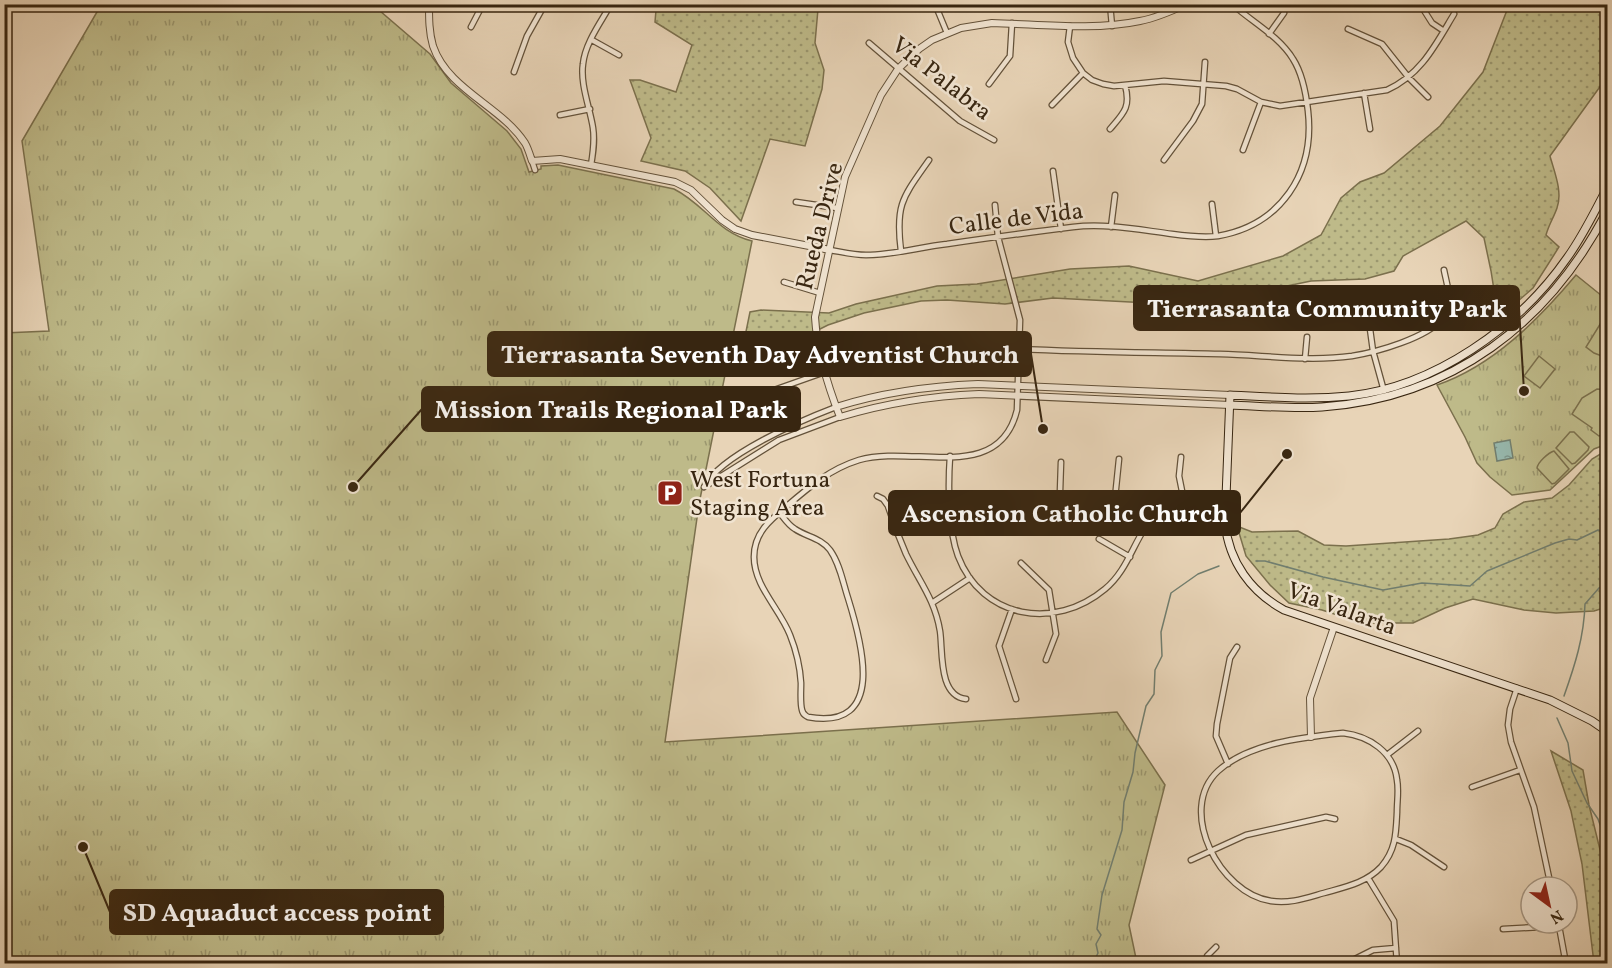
<svg xmlns="http://www.w3.org/2000/svg" width="1612" height="968" font-family="Vollkorn,serif">
	<style>
		.grass { fill: url(#grass-dots); stroke: #7b704d; stroke-width: 1.5 }
		.park { fill: url(#park-tufts); stroke: #7b704d; stroke-width: 1.5 }
		.pitch { fill: #beba89; stroke: #7b704d; stroke-width: 1.5 }
		.water { fill: url(#water-ripples); stroke: #717e6f; stroke-width: 1.5 }
		.lines { fill: none; stroke-linecap: round; stroke-linejoin: round }
		.stream { stroke: #717e6f; stroke-width: 1.5 }
		.minor-casing { stroke: #64523a; stroke-width: 7 }
		.tertiary-casing { stroke: #64523a; stroke-width: 8 }
		.secondary-casing { stroke: #382611; stroke-width: 9 }
		.minor { stroke: #f0e3d0; stroke-width: 4.5 }
		.tertiary { stroke: #f0e3d0; stroke-width: 6 }
		.secondary { stroke: #f0e3d0; stroke-width: 7 }
		.labels { text-anchor: middle; stroke-width: 5; stroke-linejoin: round; paint-order: stroke }
		.street-label { font-size: 24px; fill: #382611; stroke: #f0e3d0 }
		.poi-label { font-size: 24px; fill: #382611; stroke: #f0e3d0; text-anchor: start }
		.leader { fill: none; stroke: #382611; stroke-width: 2 }
		.callout-dot { fill: #382611; stroke: #f0e3d0; stroke-width: 2 }
		.callout { fill: #382611; stroke: #382611; stroke-width: 2 }
		.callout-label { font-size: 26px; text-anchor: middle; font-weight: bold; fill: #fff }
	</style>
	<defs>
		<pattern id="grass-dots" width="8" height="8" patternUnits="userSpaceOnUse" patternTransform="scale(1.5)"><rect width="8" height="8" fill="#beba89"/><path d="M2 2h.1M6 6h.1" fill="none" stroke="#9b976f" stroke-width="1.8" stroke-linecap="round"/></pattern>
		<pattern id="park-tufts" width="24" height="20" patternUnits="userSpaceOnUse" patternTransform="scale(1.5)"><rect width="24" height="20" fill="#beba89"/><path d="M3 7l-1-3M5 7V3M7 7l1-3M15 17l-1-3M17 17v-4M19 17l1-3" fill="none" stroke="#9b976f"/></pattern>
		<pattern id="water-ripples" width="26" height="14" patternUnits="userSpaceOnUse" patternTransform="scale(1.5)"><rect width="26" height="14" fill="#97b8ad"/><path d="M2 4q2-2 4 0t4 0M15 11q2-2 4 0t4 0" fill="none" stroke="#7c958b"/></pattern>
	</defs>
	<rect width="100%" height="100%" fill="#e8d4b7"/>
	<filter id="stains"><feTurbulence type="fractalNoise" baseFrequency=".00333" numOctaves="4"/><feColorMatrix values="0 0 0 0 .2 0 0 0 0 .09 0 0 0 0 .02 0 0 0 .5 -.17"/></filter>
	<radialGradient id="worn" r=".72"><stop offset=".6" stop-color="#630" stop-opacity="0"/><stop offset="1" stop-color="#630" stop-opacity=".3"/></radialGradient>
	<!-- grass -->
	<path class="grass" d="M667,5h155l-4,4 -3,34 9,27 -2,19 -17,57 -35,-7 -29,82 -31,-33 -25,-17 -44,-10 10,-23 -21,-58h10l36,12 16,-47 -37,-23 1,-12 10,-2z
		M1509,5h98v72l-57,79c4,15 13,36 7,52 -3,9 -8,16 -11,27l13,12 -26,41 -24,21h-12l-6,-38 -7,-33 -18,-17 -63,35 -9,15 -29,8 -54,2 -24,5 -16,11 -22,12 -26,2 -35,-6 -135,-7 -48,6 -58,-4 -26,1 -57,12 -36,12 -44,22 -29,6 -14,10 1,-12 8,-39 11,-2 68,3 27,-9 81,-18 40,-2 93,-15 59,-3 69,15 85,-25 38,-21 20,-37 19,-16 24,-9 56,-47 43,-54z
		M1607,450v157l-13,4 -38,2 -32,-3 -51,-11 -28,9 -32,15h-51l-40,-13 -33,-7 -19,-18 -24,-29 -9,-30 15,6 46,-1 26,14 22,1 103,-7 29,-4 17,-7 8,-14 21,-12 28,-4 17,-13 23,-26z
		M1551,751l32,19 6,35 18,73v85h-13l-12,-99 -11,-53z"/>
	<!-- park -->
	<path class="park" d="M101,5h272l57,49 21,29 56,48 14,18 8,23 12,-3v-3l17,-1 116,24c30,15 44,44 78,52l-53,263 -34,238 452,-30 48,73 -36,140 8,38h-1132l-1,-630 45,-2 -27,-190z
		M1576,275l31,25v144l-13,5 -44,41 -38,5 -22,-18 -13,-14 -12,-26 -28,-52c56,-19 102,-66 139,-110z"/>
	<!-- pitch -->
	<path class="pitch" d="M1607,313v45l-13,-5 -8,-6z
		M1539,356l16,13 -15,19 -16,-12z
		M1597,389l10,1v44l-8,2 -8,-6 1,-2 -20,-14 10,-16z
		M1570,432h4l15,15 -1,3 -13,13 -3,1 -16,-16z
		M1554,451l15,18 -14,14 -3,1 -15,-16c1,-6 11,-15 17,-17z"/>
	<!-- water -->
	<path class="water" d="M1510,440l3,18 -16,3 -3,-18z"/>
	<g class="lines">
		<!-- stream -->
		<path class="stream" d="M1256,561h9l58,16 60,13 39,-7 48,3 17,-15 68,-28 14,-4 8,1 21,-10 10,3
			M1564,696c11,-31 20,-59 21,-92l14,-16 9,-5
			M1557,718l11,25 4,28 15,32 11,16 10,28
			M1100,964l-3,-1 -1,-6 2,-4 -2,-9 5,-9 -4,-6 5,-34 20,-65 2,-28 9,-30 2,-19 11,-47 8,-12 1,-24 7,-14 -1,-24 10,-39 27,-19 21,-8"/>
		<defs>
			<path id="minor" d="M935,4l12,29
				M1110,4l2,22
				M1420,4l12,19 12,8
				M1070,26l-2,16 5,16 10,15 9,7 11,4 11,2 50,-5 62,5 11,3 24,13 19,4 107,-16c34,-15 49,-46 67,-76
				M471,27l12,-23
				M1348,29l34,15 27,34 19,19
				M1269,34l15,-21
				M592,40l27,15
				M869,43l91,78 34,19
				M514,72l13,-36 18,-32
				M989,84l21,-28 2,-33
				M1364,93l6,36
				M1052,105l31,-32
				M560,115l30,-6
				M1110,129c14,-16 21,-22 15,-44
				M1243,150l18,-48
				M1164,160l29,-39 9,-17 3,-42
				M532,161l3,9
				M591,165c2,-12 4,-24 2,-37 -3,-20 -13,-44 -10,-64 2,-21 18,-42 28,-60
				M1053,171l8,58
				M796,202l41,6
				M1212,204l4,32
				M1111,227l4,-32
				M830,250c12,2 24,5 36,5 27,0 54,-8 81,-11 42,-6 84,-12 126,-17 33,-4 67,3 99,7 15,2 31,4 46,2 63,-11 97,-63 90,-125 -2,-18 -6,-38 -15,-52 -14,-23 -41,-37 -61,-55
				M901,251c-6,-47 2,-54 28,-91
				M784,282l36,11
				M1370,329l3,22 11,40
				M961,346c86,6 173,6 259,8 44,1 88,8 132,2 25,-4 75,-18 91,-38 11,-16 4,-32 1,-48
				M1305,359l2,-22
				M774,390l51,-18 70,-20
				M950,456c-2,29 -2,73 8,100 24,63 97,75 147,33 28,-23 30,-61 58,-80 19,-12 41,-9 62,-9
				M1181,457l-2,19 5,25
				M1061,462l-1,30c13,7 29,1 43,3 18,2 32,17 45,28
				M704,487c16,-32 98,-67 132,-80
				M704,487l75,-47 61,-23
				M877,496l6,3 5,7c5,16 11,32 18,48 13,27 29,46 34,77 3,20 -2,65 26,68
				M1115,498l4,-39
				M779,512c5,6 9,13 16,17 12,8 26,9 35,21 10,14 13,33 18,48 14,45 39,133 -40,119 -3,-2 -5,-2 -6,-7 -2,-7 -1,-18 -1,-27 -1,-17 -5,-33 -11,-48 -10,-26 -36,-49 -36,-78 0,-24 16,-37 33,-51 22,-19 43,-37 72,-46 54,-16 140,25 158,-50l3,-90 -22,-83 -3,-32
				M1099,539l31,18
				M1021,563l28,27 7,44 -10,26
				M932,603l38,-25
				M1012,609l-13,37 17,53
				M1517,688l-7,21 -2,16 3,17 23,65 17,80
				M1343,733c26,3 51,19 54,47 2,10 0,21 0,32 -1,21 -1,38 -16,55 -15,16 -36,20 -57,26 -18,5 -34,11 -53,8 -51,-7 -95,-91 -53,-130 31,-28 86,-34 125,-38z
				M1387,755l31,-24
				M1228,764l-12,-28 1,-12 13,-66 7,-11
				M1472,787l48,-17
				M1396,839l15,6 33,22
				M1191,860l55,-25 80,-18 9,2
				M1368,878l26,43 3,43
				M1559,926l7,38
				M1503,929l56,-3
				M1207,964v-8l9,-9
				M1345,964l28,-14 23,-2
				M1521,964l44,-5"/>
			<path id="tertiary" d="M429,4c0,15 0,28 4,42 15,44 68,60 92,97 3,5 5,12 7,18l28,-2 115,23 16,8 31,30 13,9 17,6 78,15
				M1187,4c-15,7 -31,14 -47,17 -47,10 -101,3 -148,2l-31,5 -29,12 -13,9 -21,20 -17,26 -36,82 -30,140c2,35 12,67 25,100 46,-14 91,-21 139,-23l251,11
				M836,407c47,-15 94,-21 142,-23l252,11
				M1311,737l-1,-39 24,-71"/>
			<path id="secondary" d="M1608,186c-13,25 -25,50 -41,72 -48,69 -133,129 -218,138 -40,4 -79,1 -119,-1l-5,128c4,39 26,69 59,87l266,90 42,21 16,11
				M1230,405c30,1 62,4 92,2 129,-9 227,-83 286,-198"/>
		</defs>
		<!-- minor casing -->
		<use href="#minor" class="minor-casing"/>
		<!-- tertiary casing -->
		<use href="#tertiary" class="tertiary-casing"/>
		<!-- secondary casing -->
		<use href="#secondary" class="secondary-casing"/>
		<!-- minor -->
		<use href="#minor" class="minor"/>
		<!-- tertiary -->
		<use href="#tertiary" class="tertiary"/>
		<!-- secondary -->
		<use href="#secondary" class="secondary"/>
	</g>
	<!-- icons -->
	<defs>
		<symbol id="parking-square" viewBox="-11 -11 22 22"><rect x="-9" y="-9" width="18" height="18" rx="4" fill="#8f2418" stroke="#f0e3d0"/><path d="M-3.5-5.5H1a3.5 3.5 0 0 1 0 7H-1V5.5H-3.5ZM-1-3.4V-.6H.8a1.4 1.4 0 0 0 0-2.8Z" fill="#fff"/></symbol>
	</defs>
	<g fill-rule="evenodd">
		<use href="#parking-square" x="655" y="478" width="30" height="30"/>
	</g>
	<g class="labels">
		<!-- street labels -->
		<g class="street-label">
			<text transform="translate(942 78) rotate(38)" y="8">Via Palabra</text>
			<text transform="translate(1016 218) rotate(-7)" y="8">Calle de Vida</text>
			<text transform="translate(819 226) rotate(-76)" y="8">Rueda Drive</text>
			<text transform="translate(1342 608) rotate(20)" y="8">Via Valarta</text>
		</g>
		<!-- poi labels -->
		<g class="poi-label">
			<text x="690" y="487">West Fortuna<tspan x="690" dy="28">Staging Area</tspan></text>
		</g>
	</g>
	<!-- callouts -->
	<path class="leader" d="M1524 391L1519 308M1043 429L1031 354M353 487L422 409M1287 454L1240 513M83 847L110 912"/>
	<g class="callout-dot">
		<circle cx="1524" cy="391" r="6"/>
		<circle cx="1043" cy="429" r="6"/>
		<circle cx="353" cy="487" r="6"/>
		<circle cx="1287" cy="454" r="6"/>
		<circle cx="83" cy="847" r="6"/>
	</g>
	<g class="callout">
		<rect x="1134" y="286" width="385" height="44" rx="6"/>
		<rect x="488" y="332" width="543" height="44" rx="6"/>
		<rect x="422" y="387" width="378" height="44" rx="6"/>
		<rect x="889" y="491" width="351" height="44" rx="6"/>
		<rect x="110" y="890" width="333" height="44" rx="6"/>
	</g>
	<g class="callout-label">
		<text x="1327" y="317">Tierrasanta Community Park</text>
		<text x="760" y="363">Tierrasanta Seventh Day Adventist Church</text>
		<text x="611" y="418">Mission Trails Regional Park</text>
		<text x="1065" y="522">Ascension Catholic Church</text>
		<text x="277" y="921">SD Aquaduct access point</text>
	</g>
	<!-- margin -->
	<rect width="1612" height="968" fill="none" stroke="#e8d4b7" stroke-width="24"/>
	<rect x="6" y="6" width="1600" height="956" fill="none" stroke="#382611" stroke-width="3"/>
	<rect x="12" y="12" width="1588" height="944" fill="none" stroke="#382611" stroke-width="1.5"/>
	<!-- north arrow -->
	<g transform="translate(1549 905) rotate(147)"><circle r="28" fill="#f0e3d0" stroke="#a69784" stroke-width="1.5"/>
	<path d="M0-4.5L10 22L0 15L-10 22Z" fill="#8f2418"/>
	<text y="-9" font-size="16" font-weight="bold" text-anchor="middle" fill="#382611">N</text>
	</g>
	<rect width="100%" height="100%" filter="url(#stains)"/>
	<rect width="100%" height="100%" fill="url(#worn)"/>
</svg>
